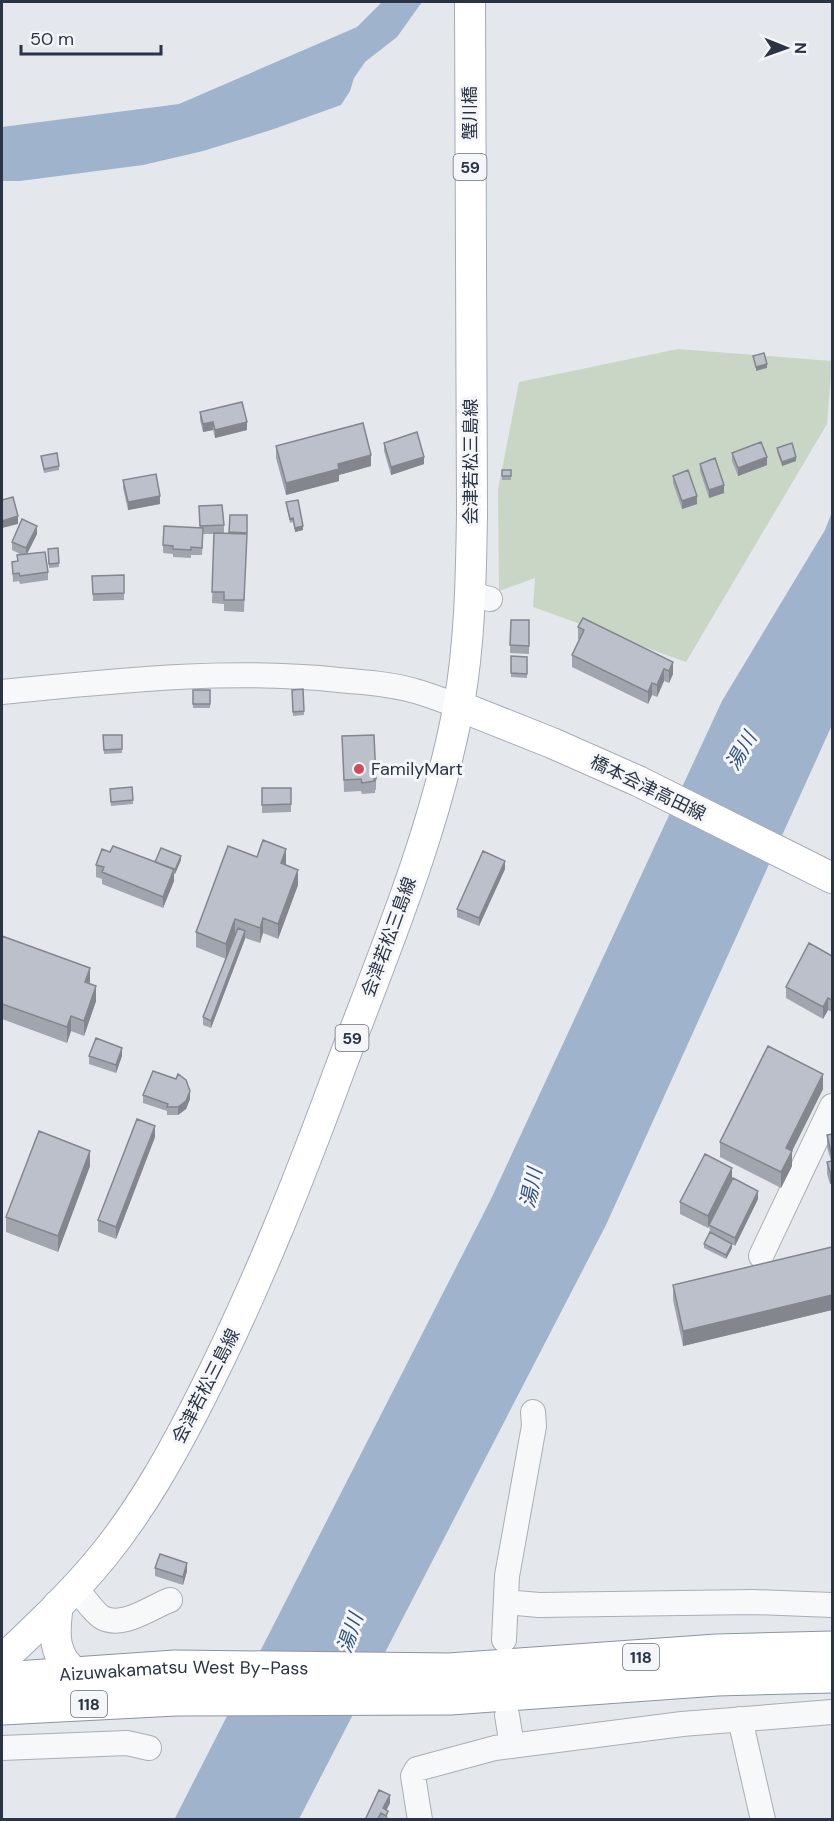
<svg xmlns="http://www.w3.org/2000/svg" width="834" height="1821" font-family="'DM Sans','Noto Sans JP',sans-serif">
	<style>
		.green { fill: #c9d6c5 }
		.water { fill: #9fb4cc }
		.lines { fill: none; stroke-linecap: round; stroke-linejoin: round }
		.minor-casing { stroke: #a9aeb7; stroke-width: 26 }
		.major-casing { stroke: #a3abb8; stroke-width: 32 }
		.highway-casing { stroke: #8b94a3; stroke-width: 35 }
		.minor { stroke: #f7f8fa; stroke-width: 24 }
		.major { stroke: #fff; stroke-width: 30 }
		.highway { stroke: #fff; stroke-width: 33 }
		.wall { fill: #a1a5ae }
		.shaded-wall { fill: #83868d }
		.building { fill: #bbc0ca; stroke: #83868d; stroke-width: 1.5 }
		.poi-dot { fill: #d1495b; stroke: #f4f6f9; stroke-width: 2 }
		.labels { text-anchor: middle; stroke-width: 6; stroke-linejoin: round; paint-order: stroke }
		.shield { fill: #f4f6f9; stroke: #676e7b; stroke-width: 1.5 }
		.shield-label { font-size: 16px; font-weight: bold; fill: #2b3445 }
		.street-label { font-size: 18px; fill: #2b3445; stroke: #f4f6f9 }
		.poi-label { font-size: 18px; fill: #2b3445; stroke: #f4f6f9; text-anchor: start }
		.water-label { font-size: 20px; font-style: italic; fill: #34527a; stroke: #f4f6f9 }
	</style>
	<rect width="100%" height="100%" fill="#e4e7ec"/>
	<!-- green -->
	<path class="green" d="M678,349l154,12 -5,63 -141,238 -153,-55 2,-29 -36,13 -1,-101 21,-108z"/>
	<!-- water -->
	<path class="water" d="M382,2h40l-25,35 -32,25 -11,16 -4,13 -9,14 -70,25 -68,21 -60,14 -123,16h-18v-54l177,-23 178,-77z
		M832,512v213l-226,500 -307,594 -125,1 317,-621 231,-498 103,-171z"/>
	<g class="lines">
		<defs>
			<path id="minor" d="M470,594l20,5
				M2,692c112,-11 224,-24 337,-12 25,2 52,4 76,11 15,4 29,10 44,15
				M761,1256l71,-150
				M75,1587c6,7 21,28 28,31 21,10 48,-11 67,-18
				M506,1602l33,3 214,-3 79,3
				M504,1640l3,-64 27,-150 -1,-14
				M507,1715l5,31
				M740,1719l23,101
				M2,1748l125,-5 22,5
				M420,1820l-7,-44 4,-7 78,-21 187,-24 150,-12"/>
			<path id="major" d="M459,706l93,37 86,38 194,97
				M58,1605c-4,27 -6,54 20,69
				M2,1660c35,-33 71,-67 101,-104 39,-48 69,-102 97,-157 55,-108 99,-219 141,-333 45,-118 95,-237 118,-362 11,-62 12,-127 13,-190l-2,-512"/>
			<g id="highway">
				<path id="s1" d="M2,1679l173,-12 274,3 268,-19 115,-3"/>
				<path d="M2,1708l174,-9 275,-1 266,-19 115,-3"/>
			</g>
		</defs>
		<!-- minor casing -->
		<use href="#minor" class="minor-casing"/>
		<!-- major casing -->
		<use href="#major" class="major-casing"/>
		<!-- highway casing -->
		<use href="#highway" class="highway-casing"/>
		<!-- minor -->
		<use href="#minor" class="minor"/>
		<!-- major -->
		<use href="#major" class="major"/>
		<!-- highway -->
		<use href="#highway" class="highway"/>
	</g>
	<!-- wall -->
	<path class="wall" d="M200,412l47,18 -32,8 -2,-8 -10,2 -3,-12z
		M384,443l40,21 -33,11 -7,-24z
		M276,446l95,20 -32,9v6l-53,14 -10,-37z
		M777,448l19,13 -14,5 -5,-14z
		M732,453l35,12 -29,11 -6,-15z
		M41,456l18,10v4l-15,3z
		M700,464l24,29 -15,5 -9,-27z
		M502,470h9v10h-9z
		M673,476l24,28 -15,5 -9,-26z
		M123,480l37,24 -32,6 -5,-22z
		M286,502l17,28 -8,2 -2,-10 -3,1z
		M199,506l25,19v8h5l18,-18 -3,97 -20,-1v-7l-12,-1 2,-69h-11l-1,21h-11v3l-18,-1v-3l-10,-1v-8l37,-17z
		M37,534l-10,20 21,18v8l-28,4 -1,-3 -6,1 -1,-20h5v-7h5l-10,-5v-8z
		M58,548l1,19 -10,1 -1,-19z
		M92,576l32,17v7l-31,1z
		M583,618l90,56 -4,9 -5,-2 -7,16 -5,-2 -4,9 -76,-37v-12l8,-15 -2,-1v-12z
		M511,620h18v34l-19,-1z
		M511,656l16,1v21l-16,-1z
		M303,689l1,26 -11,1 -1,-26z
		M193,690h17v18h-17z
		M103,735h19v18l-18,1z
		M342,736l34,43v11h-1v3l-13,1 -1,-3 -17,1z
		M132,787l1,17 -22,2 -1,-17z
		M262,788h29v24l-29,1z
		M110,852l45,10 26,-2 -6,14h-1v7l-11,27 -61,-24v-5l-6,-2v-12z
		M257,857l29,7v1l12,20 -20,54 -15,-6 -3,10 -15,-5 -34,90 -8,-3v-8l23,-58 -30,-12v-15z
		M505,869l-26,57 -22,-9v-8z
		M2,936l88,48 6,17 -12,35 -13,-5 -4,12 -65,-24z
		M832,956v56l-4,-2 -5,9 -37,-21v-11z
		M89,1056h33l-6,17 -27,-9z
		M823,1089l-31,62v15l-11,22 -61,-31v-15z
		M143,1095l47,4 -4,10 -8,6h-11v-4l-24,-8z
		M832,1134v49l-2,1 -3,-10v-12l4,-1 -4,-14v-12z
		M155,1137l-39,102 -18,-7v-12z
		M90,1166l-32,86 -52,-20v-15z
		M732,1179l-24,49 -28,-14v-12z
		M758,1199l-23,47 -3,-2v4l-6,11 -22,-11v-4l6,-11 -1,-8z
		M832,1247v63l-149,36 -10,-46v-15z
		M155,1568l32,3 -4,14 -28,-9z
		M390,1803l-4,7 2,10h-24z"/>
	<!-- shaded-wall -->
	<path class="shaded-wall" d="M767,364v4l-11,3v-4z
		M213,422v8l-10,2v-8z
		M247,422v8l-32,8v-8z
		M371,455v11l-32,9v6l-53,14v-12l52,-19z
		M424,457v7l-33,11v-8z
		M767,457v8l-29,11v-8z
		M796,457v4l-14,5v-4z
		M724,485v8l-15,5v-8z
		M160,496v8l-32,6v-8z
		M697,496v8l-15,5v-8z
		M18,516v8l-16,4v-7z
		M37,526v8l-11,22v-8z
		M303,526v4l-8,2v-4z
		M673,662v12l-4,9v-12z
		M664,669v12l-7,16v-12z
		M652,683v12l-4,9v-12z
		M286,849v15l-5,15v-16z
		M181,856v4l-6,14v-4z
		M505,861v8l-26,57v-8z
		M174,869v12l-11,27v-11z
		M298,870v15l-20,54v-15z
		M263,918v15l-3,10v-15z
		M235,919v15l-9,25v-15z
		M245,931v8l-34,89v-7z
		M90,968v15l-5,-1z
		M96,986v15l-12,35v-15z
		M828,998v12l-5,9v-12z
		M71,1016v15l-4,12v-16z
		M122,1048v8l-6,17v-8z
		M823,1074v15l-31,62v15l-11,22v-16l5,-24z
		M190,1091v8l-4,10 -8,6v-8z
		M155,1126v11l-39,102v-12z
		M90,1151v15l-32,86v-16z
		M732,1168v11l-24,49v-12z
		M830,1172h2v11l-2,1z
		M758,1191v8l-23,47v-8z
		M732,1244v4l-6,11v-4z
		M832,1295v15l-149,36v-15z
		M187,1563v8l-4,14v-8z
		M390,1795v8l-6,12 -1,-7z"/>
	<!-- building -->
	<path class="building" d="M764,353l3,11 -11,3 -3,-11z
		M242,402l5,20 -32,8 -2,-8 -10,2 -3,-12z
		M363,423l8,32 -33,9 1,5 -53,14 -10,-37z
		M417,432l7,25 -33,10 -7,-24z
		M761,442l6,15 -29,11 -6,-15z
		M792,443l4,14 -14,5 -5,-14z
		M57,453l2,13 -15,3 -3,-13z
		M715,458l9,27 -15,5 -9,-26z
		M502,470h9v6h-9z
		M688,470l9,26 -15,5 -9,-25z
		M156,474l4,22 -32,6 -5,-22z
		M13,497l5,19 -16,5v-21z
		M298,500l5,26 -8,2 -2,-10 -3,1 -4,-17z
		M222,505l2,20 -24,1 -1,-20z
		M230,515h17v18l-18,-1z
		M22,519l15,7 -11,22 -14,-6z
		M164,526l39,2 -1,20 -11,-1v3l-18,-1v-3l-10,-1z
		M214,533l33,1 -3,66h-20v-8h-12z
		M58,548l1,15 -10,1 -1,-15z
		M45,552l3,20 -28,4 -1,-3 -6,1 -1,-12 6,-1 -1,-6z
		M124,575v18l-31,1 -1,-18z
		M583,618l90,44 -4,9 -5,-2 -7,16 -5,-2 -4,9 -76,-37 12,-25 -6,-3z
		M511,620h18v26l-19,-1z
		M511,656l16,1v17l-16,-1z
		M303,689l1,22 -11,1 -1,-22z
		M193,690h17v14h-17z
		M103,735h19v14l-18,1z
		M374,735l2,44h-2l1,2 -13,2 -1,-4 -17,1 -2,-44z
		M132,787l1,13 -22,2 -1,-13z
		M262,788h29v16l-29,1z
		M263,840l23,9 -5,14 17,7 -20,54 -15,-6 -3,10 -25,-9 -9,25 -30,-12 32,-86 29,11z
		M113,846l61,23 -11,28 -61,-25 2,-5 -8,-2 6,-16 8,3z
		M161,848l20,8 -6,14 -20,-8z
		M483,851l22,10 -26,57 -22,-9z
		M238,928l7,3 -34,90 -8,-4z
		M2,936l88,32 -5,14 11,4 -12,35 -13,-5 -4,11 -65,-23z
		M809,943l23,13v44l-4,-2 -5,9 -37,-20z
		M96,1038l26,10 -6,17 -27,-9z
		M768,1046l55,28 -37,74 6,3 -11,21 -61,-30z
		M153,1071l23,8 2,-5 8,6 4,11 -4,10 -8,6h-11l1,-3 -25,-9z
		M137,1119l18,7 -39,101 -18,-7z
		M39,1131l51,20 -32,85 -52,-19z
		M832,1134v23l-5,-22z
		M705,1154l27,14 -24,48 -28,-14z
		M832,1161v11h-2l-3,-10z
		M733,1178l25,13 -23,47 -26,-13z
		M710,1232l22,12 -6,11 -22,-11z
		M832,1247v48l-149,36 -10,-46z
		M160,1554l27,9 -4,14 -28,-9z
		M379,1790l11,5 -7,13 5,3 -2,5 -5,-3 -4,7h-12z"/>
	<!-- markers -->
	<circle class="poi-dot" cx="359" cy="769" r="6"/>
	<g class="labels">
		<!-- shield labels -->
		<g class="shield">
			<rect x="453.5" y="154" width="33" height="26" rx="4.5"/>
			<rect x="335.5" y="1025" width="33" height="26" rx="4.5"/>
			<rect x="623" y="1644" width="36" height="26" rx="4.5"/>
			<rect x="71" y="1691" width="36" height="26" rx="4.5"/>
		</g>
		<g class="shield-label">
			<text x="470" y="173">59</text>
			<text x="352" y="1044">59</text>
			<text x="641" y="1663">118</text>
			<text x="89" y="1710">118</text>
		</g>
		<!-- street labels -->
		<g class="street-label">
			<text transform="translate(470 113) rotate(-90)" y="6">蟹川橋</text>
			<text transform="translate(471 462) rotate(-90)" y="6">会津若松三島線</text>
			<text transform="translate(648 788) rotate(26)" y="6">橋本会津高田線</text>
			<text transform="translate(389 937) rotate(-70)" y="6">会津若松三島線</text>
			<text transform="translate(206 1386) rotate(-63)" y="6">会津若松三島線</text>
			<text dy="6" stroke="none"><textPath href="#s1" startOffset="182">Aizuwakamatsu West By-Pass</textPath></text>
		</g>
		<!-- poi labels -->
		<g class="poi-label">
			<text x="371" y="775">FamilyMart</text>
		</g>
		<!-- water labels -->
		<g class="water-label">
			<text transform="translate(741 751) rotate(-60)" y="7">湯川</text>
			<text transform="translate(531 1188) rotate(-78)" y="7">湯川</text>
			<text transform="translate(350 1633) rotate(-71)" y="7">湯川</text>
		</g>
	</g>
	<!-- border -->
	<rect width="834" height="1821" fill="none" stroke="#2b3445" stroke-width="6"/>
	<!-- north arrow -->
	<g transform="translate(786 48) rotate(91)" stroke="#f4f6f9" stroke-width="4.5" paint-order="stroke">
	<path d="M0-4.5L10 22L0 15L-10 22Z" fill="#2b3445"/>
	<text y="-9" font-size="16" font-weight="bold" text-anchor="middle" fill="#2b3445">N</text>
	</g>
	<!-- scale -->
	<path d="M21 45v9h140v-9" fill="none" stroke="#2b3445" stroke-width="3"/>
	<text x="30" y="45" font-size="18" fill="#2b3445" stroke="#f4f6f9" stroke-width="4.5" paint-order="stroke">50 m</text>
</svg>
